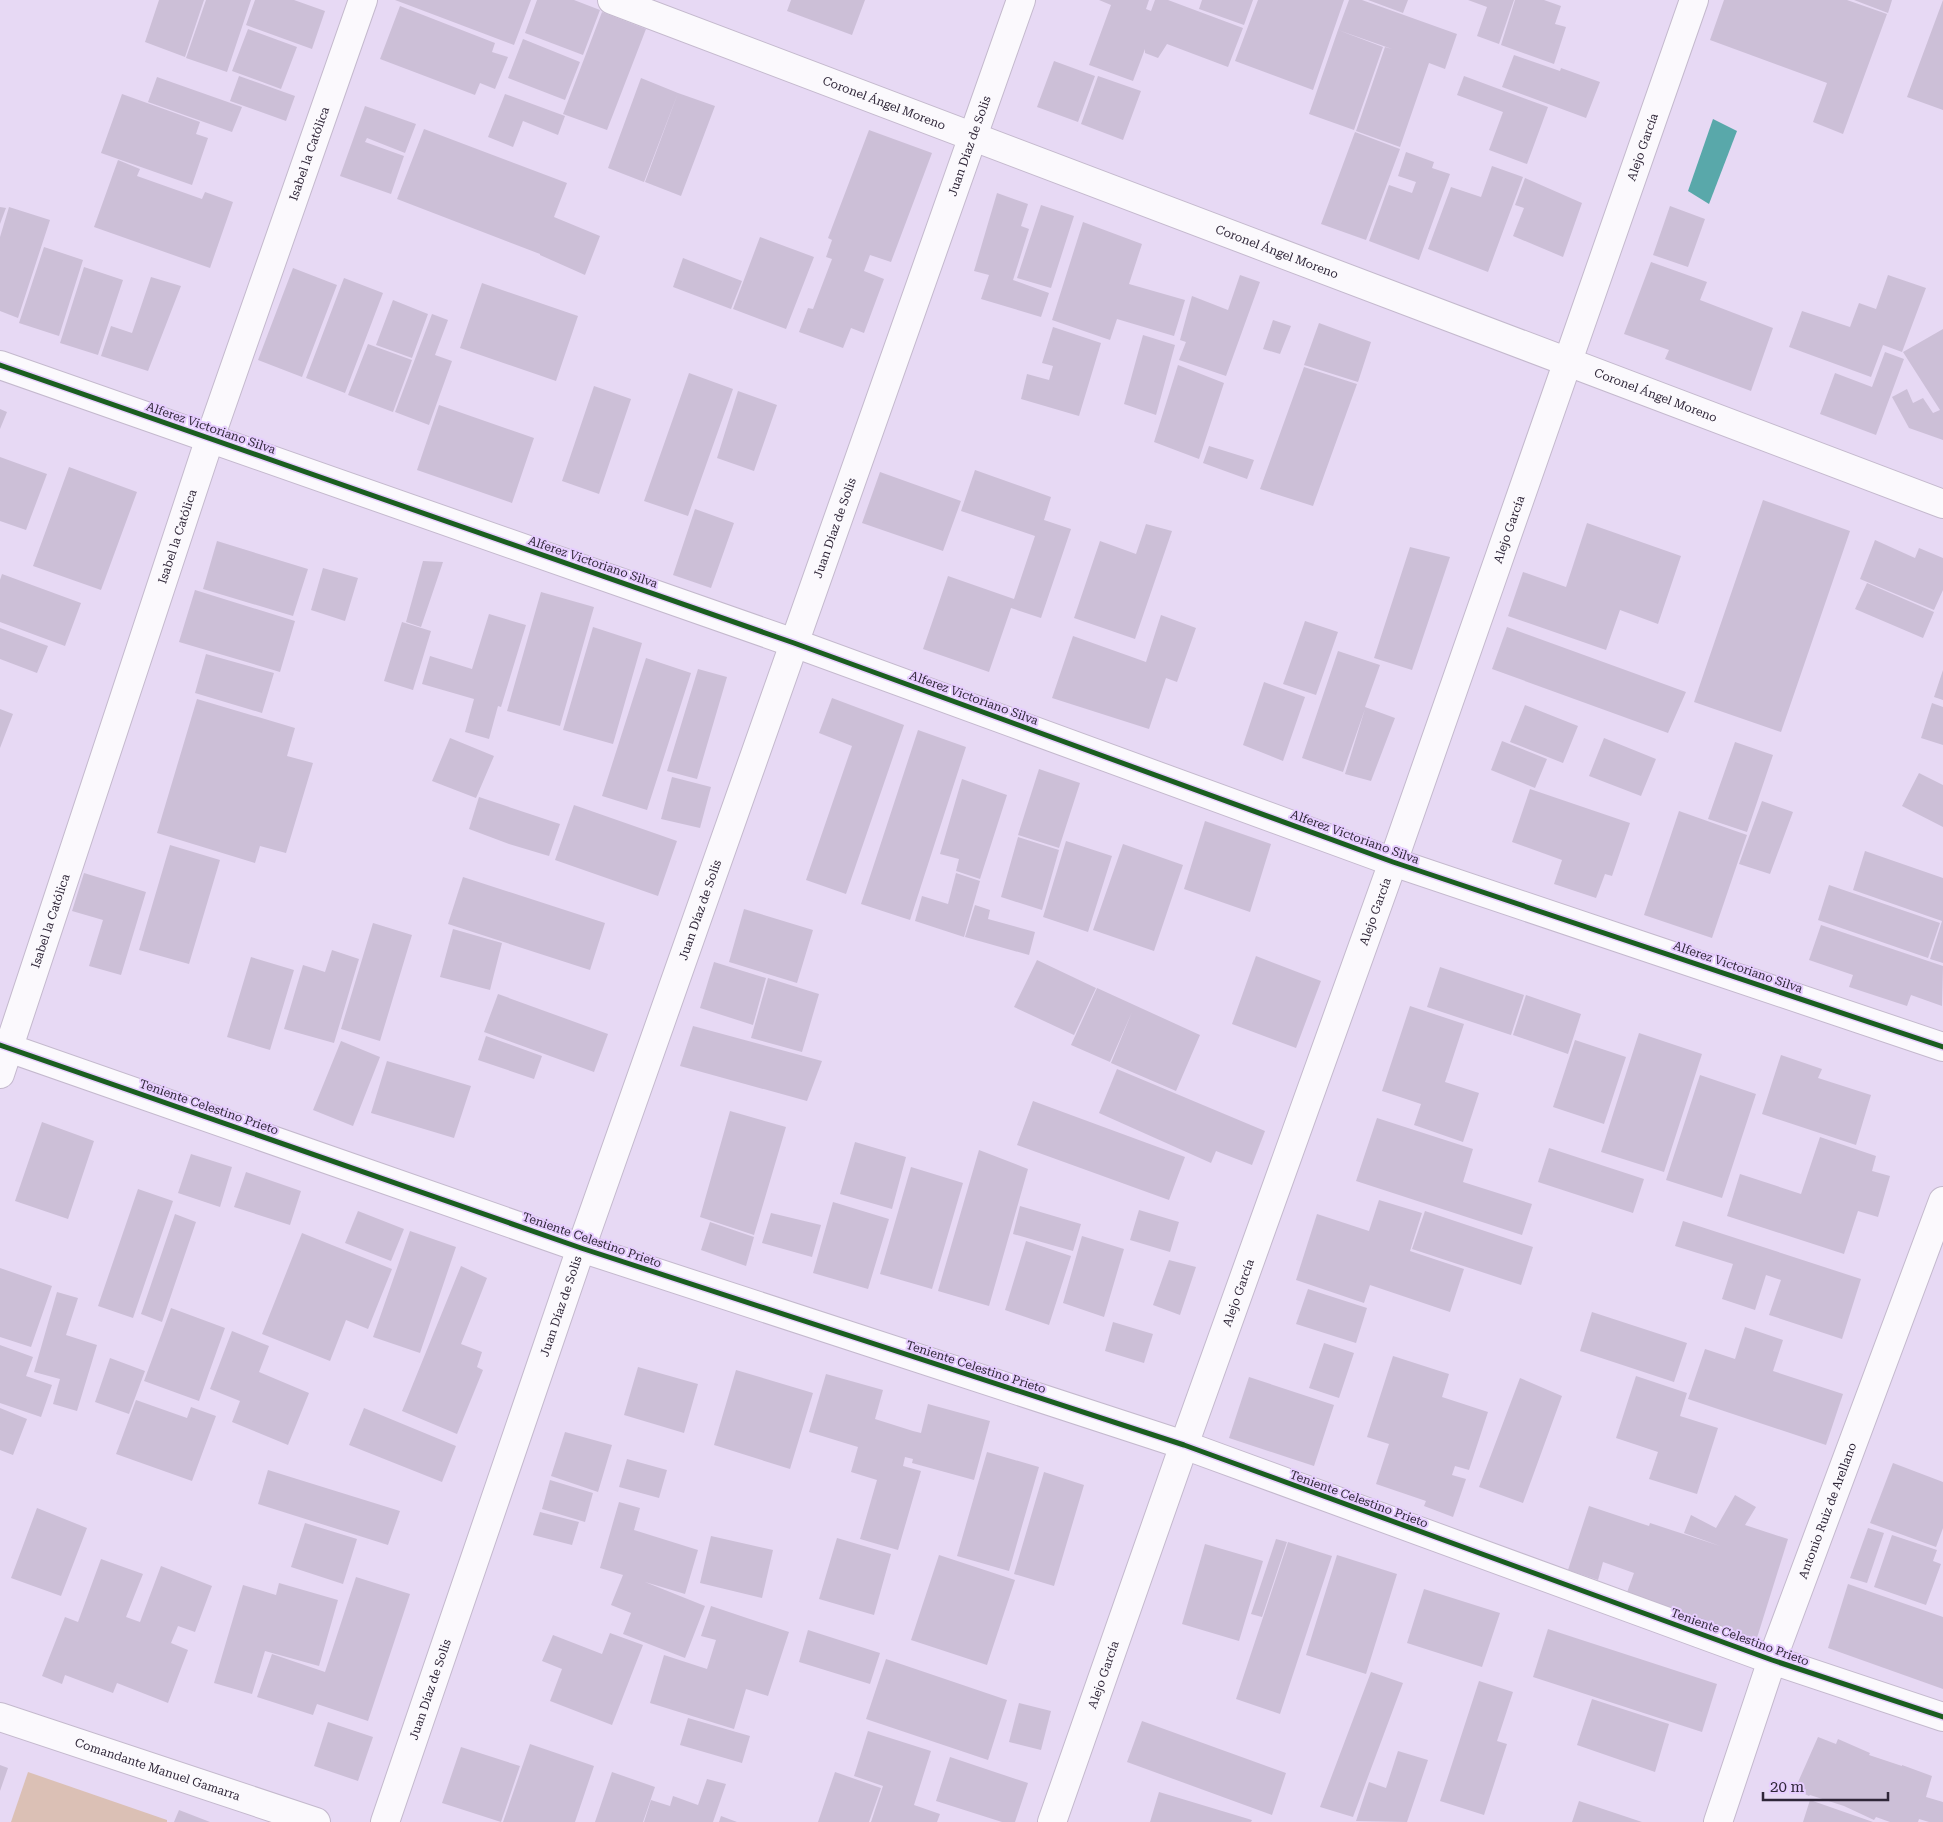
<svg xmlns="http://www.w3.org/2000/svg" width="1943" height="1822" font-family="'Roboto Serif',serif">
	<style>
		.green { fill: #dbc0b5 }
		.water { fill: #59a8aa }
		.building { fill: #ccbfd7 }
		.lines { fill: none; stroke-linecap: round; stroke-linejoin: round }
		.minor-casing { stroke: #c4b9cd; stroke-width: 30 }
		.minor { stroke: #fbf9fd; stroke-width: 28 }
		.cycleway-casing { stroke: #e7ceff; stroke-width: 8 }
		.cycleway { stroke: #1b5e20; stroke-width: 5 }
		.labels { text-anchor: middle; stroke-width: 4; stroke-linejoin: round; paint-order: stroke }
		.street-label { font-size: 12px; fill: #2f2638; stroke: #e7ceff }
	</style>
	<rect width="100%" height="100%" fill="#e7d9f4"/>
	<!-- green -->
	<path class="green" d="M28,1772l139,48v2h-156z"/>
	<!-- water -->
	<path class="water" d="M1713,119l24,12 -28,73 -21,-13z"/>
	<!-- building -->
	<path class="building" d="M159,0h45l-19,57 -40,-15z
		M206,0h45l-24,72 -41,-14z
		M255,0h39l31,11 -13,38 -66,-24z
		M395,0h136l-17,45z
		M537,0h37l26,10 -17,45 -58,-22z
		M791,0h74l-13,35 -65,-24z
		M1099,0h50l-3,9 5,2 4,-11h13l75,28 -15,39 -61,-23 -9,14 -13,-5v-4l-12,32 -44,-16 22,-60z
		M1202,0h51l-9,25 -45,-16z
		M1258,0h86l-31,90 -78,-29z
		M1349,0h13l95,34 -12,35 -16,-6 -29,84 -44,-16 29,-84 7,2 -54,-19z
		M1368,0h40l-5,13z
		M1468,0h46l-15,44 -22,-8 10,-29z
		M1515,0h29l17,6 -6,18 11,3 -12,37 -53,-19z
		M1724,0h123l40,14 -44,120 -30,-12 14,-39 -117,-43z
		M1854,0h38l-4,13z
		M1943,0v110l-36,-13z
		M400,6l95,37 -3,9 16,5 -13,32 -15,-6 -5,12 -95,-36z
		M602,12l44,17 -39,101 -44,-16z
		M248,29l49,18 -16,42 -49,-18z
		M1338,30l45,17 -29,83 -45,-16z
		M523,39l57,23 -15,38 -57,-22z
		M1514,55l46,16 1,-3 39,14 -14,36 -84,-31z
		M1054,61l41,15 -17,46 -41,-15z
		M239,76l56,20 -9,25 -56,-20z
		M1098,76l43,15 -18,49 -42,-16z
		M1464,76l84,31 -21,57 -38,-14 14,-38 -46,-17z
		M157,77l85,30 -10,25 -84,-30z
		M641,78l37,15 -34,89 -36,-14z
		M678,93l37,13 -34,90 -36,-14z
		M122,94l78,28 -4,12 12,4 -16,47 -91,-32z
		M505,94l60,22 -7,19 -35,-14 -10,26 -25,-10z
		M365,106l51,18 -11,29 -38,-15 -2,4 39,14 -13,38 -51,-18z
		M424,129l143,54 -13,34 46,19 -15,39 -45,-20v-1l-143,-55z
		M869,130l63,23 -41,109 -21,-7 -6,16 20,8 -20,54 -13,-5 -8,20 -44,-16 9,-24 5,1 19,-50 -6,-2 6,-17 -4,-2z
		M1355,132l45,17 -34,91 -45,-16z
		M1406,152l28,10 -2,6 18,6 -31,86 -50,-19 20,-56 23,8 4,-11 -18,-6z
		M118,160l22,9 -3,7 65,23 3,-7 28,10 -23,66 -116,-41z
		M1492,166l31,11 -35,95 -60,-23 23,-62 30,10z
		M1525,178l57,25 -19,54 -50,-21 11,-28 -9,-3z
		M997,193l31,11 -7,22 8,3 -16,51 36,13 -8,24 -60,-18 8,-24 -15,-4z
		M1041,205l33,11 -23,72 -34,-10z
		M1670,206l35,13 -17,48 -35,-12z
		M0,207l6,1 -6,16z
		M9,207l41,13 -32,98 -18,-7v-74z
		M1083,222l59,22 -13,40 56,16 -11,36 -57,-17 -7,21 -58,-20z
		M760,237l54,20 -28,72 -53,-20z
		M44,247l39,13 -24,76 -40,-13z
		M683,258l59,23 -11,28 -58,-22z
		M1651,262l56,20 -7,18 73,28 -22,63 -86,-32 4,-9 -45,-16z
		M84,267l39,13 -25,75 -38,-12z
		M293,268l44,17 -35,92 -44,-17z
		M1240,275l20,7 -34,94 -47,-16 7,-18 -6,-2 12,-44 36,14z
		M1888,275l38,13 -24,64 -19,-7 -12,32 -82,-30 13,-36 48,16 9,-24 17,6z
		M151,277l30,9 -33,85 -47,-15 10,-30 21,7z
		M344,278l39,15 -38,100 -39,-15z
		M482,283l96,33 -22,65 -96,-33z
		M393,300l35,14 -16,44 -36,-13z
		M432,314l16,6 -13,35 17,6 -23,64 -34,-13z
		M1273,320l18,6 -11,28 -17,-5z
		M1319,323l52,19 -13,40 -54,-17z
		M1053,327l48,16 -22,73 -58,-17 6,-25 22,6 4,-14 -11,-3z
		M1943,329v111l-34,-12 -17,-31 15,-8 6,14 10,-5 10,15 7,-3 -37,-58z
		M1143,335l32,10 -19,70 -32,-11z
		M368,344l44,16 -19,52 -45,-17z
		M1885,352l19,7 -28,76 -56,-21 15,-41 37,14z
		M1178,365l46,18 -25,76 -45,-17z
		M1304,367l53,17 -44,122 -53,-17z
		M689,373l44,16 -45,127 -44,-15z
		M594,386l37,13 -32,95 -37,-13z
		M738,391l39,14 -23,66 -37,-13z
		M439,405l95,33 -22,65 -95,-33z
		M0,409l7,3 -7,17z
		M1209,446l45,14 -7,19 -44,-16z
		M0,457l47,17 -21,56 -26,-9z
		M69,467l68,25 -36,98 -68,-24z
		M975,470l76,27 -7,23 27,9 -30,89 -30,-10 -22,64 -66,-23 25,-73 66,23 21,-63 -74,-25z
		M880,472l81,29 -18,50 -81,-28z
		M1763,500l87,31 -69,201 -87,-30z
		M695,509l39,14 -23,65 -38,-13z
		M1587,523l94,33 -23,68 -38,-14 -14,40 -98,-34 15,-44 43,15z
		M1146,524l26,7 -37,108 -61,-21 26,-77 36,13z
		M1875,540l40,18 4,-10 24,10v32l-9,20 -74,-31z
		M217,541l91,28 -15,47 -90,-27z
		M1410,547l40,10 -38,113 -38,-12z
		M423,561l20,1 -22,65 -15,-5z
		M323,568l35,10 -13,43 -34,-11z
		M2,574l79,29 -16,43 -65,-24v-42z
		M1867,583l67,29 -11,26 -68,-29z
		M195,590l100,31 -15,51 -101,-30z
		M541,592l53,15 -34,119 -53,-15z
		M489,614l37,11 -25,82 -3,-1 -9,33 -24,-7 9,-33 -52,-15 8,-28 42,13z
		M1161,615l35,13 -19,54 -11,-4 -17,51 -97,-31 21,-62 73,26z
		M1305,621l33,11 -22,63 -33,-11z
		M402,622l29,9 -18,59 -29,-9z
		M593,627l49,16 -29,101 -50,-14z
		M1507,627l179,65 -18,41 -176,-64z
		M0,628l48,18 -11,27 -37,-14z
		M1338,651l42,14 -15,42 30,11 -24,63 -26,-7 20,-65 -22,63 -41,-14z
		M206,654l68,19 -12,40 -67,-20z
		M646,658l45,15 -44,137 -45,-14z
		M698,669l29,8 -30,102 -30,-8z
		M1943,670v30l-9,-3z
		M1264,682l41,15 -22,64 -40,-16z
		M832,698l72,27 -58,169 -40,-14 46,-134 -33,-13z
		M197,699l98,29 -8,28 26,7 -27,90 -26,-7 -5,17 -98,-30z
		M1932,703l11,4v38l-22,-7z
		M1525,705l53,21 -15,37 -53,-21z
		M0,709l13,5 -13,34z
		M918,730l48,17 -56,173 -49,-16z
		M450,738l44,18 -18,42 -44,-17z
		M1604,738l52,21 -15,37 -52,-20z
		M1502,741l45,18 -12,29 -44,-18z
		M1735,742l38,13 -26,77 -39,-13z
		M1039,769l41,14 -21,65 -41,-13z
		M1919,773l24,12v42l-41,-21z
		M672,777l39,10 -11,41 -39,-9z
		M962,779l45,16 -27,84 -24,-8 3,-12 -19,-5z
		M1530,789l100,34 -18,53 -7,-2 -9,24 -42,-14 8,-24 -50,-18z
		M479,797l81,27 -11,32 -40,-12 -40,-15z
		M1762,801l31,11 -23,62 -31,-10z
		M574,805l103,36 -19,55 -103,-36z
		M1679,811l68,24 -35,103 -68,-23z
		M1205,821l66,23 -21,68 -66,-23z
		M1018,837l41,13 -17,60 -41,-13z
		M1066,841l46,15 -24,76 -45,-15z
		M1123,844l60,21 -29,86 -61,-21z
		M170,845l50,15 -31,104 -50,-14z
		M1865,851l78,27v85l-13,-4 12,-38 -89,-31z
		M84,873l62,19 -25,83 -32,-9 14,-46 -31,-9z
		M956,873l24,8 -16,56 -49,-16 7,-25 26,8z
		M463,877l142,46 -15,47 -142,-46z
		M1829,885l111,38 -12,35 -110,-38z
		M975,905l15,5 -2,9 47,13 -6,23 -64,-18z
		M744,909l69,21 -16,53 -68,-21z
		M373,923l39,12 -32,106 -39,-12z
		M1821,925l122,41 -1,40 -31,-11 -4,11 -58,-19 4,-12 -44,-15z
		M453,929l49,14 -12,47 -50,-13z
		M332,950l27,9 -25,84 -50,-14 19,-64 22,7z
		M1256,956l65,25 -25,67 -64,-24z
		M251,957l43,13 -24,80 -43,-13z
		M1037,960l59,28 -22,47 -60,-28z
		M714,962l52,16 -13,47 -53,-17z
		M1440,967l84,28 -13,40 -84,-28z
		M768,978l51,16 -17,58 -51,-14z
		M1097,988l103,47 -24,56 -65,-28 21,-51 -22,50 -39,-17z
		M498,994l110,40 -14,38 -110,-40z
		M1526,995l55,19 -13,40 -55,-19z
		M1410,1006l54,18 -19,58 34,11 -16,49 -49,-17 7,-21 -39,-13z
		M693,1026l129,35 -15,40 -127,-35z
		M1639,1033l63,21 -38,118 -63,-20z
		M486,1036l56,20 -8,23 -56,-19z
		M1575,1040l51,17 -22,67 -51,-17z
		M341,1041l39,16 -27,69 -40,-16z
		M1781,1055l41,14 -4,9 53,17 -15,50 -94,-31z
		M387,1061l84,25 -17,52 -83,-25z
		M1117,1069l148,62 -13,34 -36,-14 -5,12 -112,-50z
		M1700,1075l56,19 -34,104 -56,-18z
		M1033,1101l152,56 -16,43 -152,-55z
		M730,1111l56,16 -32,108 -54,-18z
		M1377,1118l96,31 -10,33 69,22 -10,31 -166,-54z
		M42,1122l52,19 -26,78 -53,-18z
		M1820,1137l56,19 -4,15 18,5 -12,41 -20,-6 -14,43 -117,-38 13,-42 61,20z
		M855,1142l51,15 -14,52 -52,-15z
		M1549,1148l95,31 -11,34 -95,-31z
		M979,1150l49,19 -39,137 -51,-15z
		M191,1154l41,13 -12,40 -42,-14z
		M911,1167l52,16 -31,106 -52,-15z
		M246,1172l55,19 -11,34 -56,-18z
		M138,1189l35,12 -40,117 -35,-12z
		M1379,1200l43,13 -12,38 54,18 -14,43 -80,-27 -6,18 -68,-23 21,-66 52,17z
		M833,1202l56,17 -21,70 -55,-16z
		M1020,1206l61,18 -8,27 -60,-17z
		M1139,1210l40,12 -9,30 -40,-12z
		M358,1211l46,18 -13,32 -46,-18z
		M1425,1211l108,36 -12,38 -109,-36z
		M771,1213l50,12 -9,32 -50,-14z
		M175,1214l21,8 -34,100 -21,-8z
		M1683,1221l178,58 -19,60 -73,-24 12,-35 -15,-5 -11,35 -33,-11 11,-35 -58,-18z
		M710,1222l44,15 -8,29 -45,-16z
		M410,1231l46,16 -36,106 -47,-16z
		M302,1233l90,36 -24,60 -22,-9 -16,41 -68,-27z
		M1082,1236l42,13 -20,68 -41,-14z
		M1026,1241l45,15 -22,69 -44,-15z
		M1169,1260l27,7 -16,48 -27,-10z
		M461,1266l26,12 -26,66 21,8 -5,15 6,3 -26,64 -55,-23z
		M0,1268l52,18 -21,61 -31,-10z
		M1308,1289l59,19 -11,35 -60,-19z
		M57,1292l21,6 -12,37 31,10 -20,66 -24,-7 7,-25 -26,-7z
		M171,1308l54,20 -26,73 -55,-20z
		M1592,1312l95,31 -13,39 -94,-31z
		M1113,1322l40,12 -9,29 -39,-12z
		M1745,1327l38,13 -10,31 70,23 -17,51 -138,-46 17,-50 30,10z
		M232,1331l37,15 -10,26 50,21 -21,52 -56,-23 8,-21 -30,-12z
		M1324,1343l30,10 -15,45 -30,-10z
		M0,1345l33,12 -7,19 26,9 -11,32 -41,-14z
		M1393,1356l56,18 -7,23 46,15 -19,58 -14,-4 -3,9 14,4 -13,38 -29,-11 2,-5 -50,-17 13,-40 -22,-7z
		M110,1358l35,13 -16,43 -34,-12z
		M638,1367l60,17 -14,49 -60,-18z
		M736,1370l77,23 -23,76 -76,-24z
		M826,1374l57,16 -8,29 38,12 8,2 7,-29 62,17 -16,59 -62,-17 1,-4 -8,-2 -2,9 18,5 -23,79 -38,-11 17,-59 -26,-8 7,-25 -49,-15z
		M1636,1376l51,17 -7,23 38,12 -21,66 -48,-15 9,-27 -42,-14z
		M1249,1377l85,28 -20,61 -85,-28z
		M1520,1378l42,18 -39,107 -44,-16z
		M136,1400l51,18 4,-11 25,9 -24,65 -76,-27z
		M0,1408l27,11 -14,36 -13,-5z
		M364,1408l92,38 -14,36 -93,-37z
		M565,1432l47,13 -14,47 -47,-16z
		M987,1452l52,15 -30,104 -52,-15z
		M627,1459l40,11 -8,28 -40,-11z
		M1893,1463l50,19v46l-7,19 -66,-24z
		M268,1470l132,41 -12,34 -130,-41z
		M1044,1472l40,13 -30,101 -40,-12z
		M550,1480l43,13 -8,29 -43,-13z
		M1735,1495l21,12 -11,18 43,14 -32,102 -131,-43 9,-25 -31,-11 -5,18 -30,-10 21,-64 60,20 1,-3 70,23 -36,-13 7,-18 25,13z
		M619,1502l21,6 -6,22 64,20 -13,44 -40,-12 60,24 -20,52 -62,-24 8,-21 -20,-8 12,-30 -23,-7z
		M37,1508l50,20 -26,68 -50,-18z
		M540,1512l39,10 -7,23 -39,-10z
		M305,1523l52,16 -14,45 -52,-17z
		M1868,1528l16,5 -17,50 -17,-5z
		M1892,1535l45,15 -4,11 8,3 -15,41 -52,-18z
		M711,1536l62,14 -11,48 -62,-15z
		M837,1538l54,16 -17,61 -55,-16z
		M1276,1539l11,3 -25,75 -11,-3z
		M1288,1542l44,14 -52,158 -44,-15z
		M1205,1544l58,17 -24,80 -57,-17z
		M939,1555l76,25 -28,85 -76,-25z
		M1337,1555l60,19 -31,100 -60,-19z
		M101,1559l42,15 -17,43 14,5 21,-56 51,20 -17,46 -17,-6 -7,17 17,7 -20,53 -51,-20 -4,10 -48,-18 -3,9 -20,-8 23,-59 13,5z
		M356,1577l54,17 -42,127 -51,-17 -4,11 -56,-18 15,-43 53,18z
		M279,1583l59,17 -19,66 -54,-15 -13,43 -38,-11 29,-98 33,10z
		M1848,1584l95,33v72l-115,-41z
		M1424,1589l76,24 -18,54 -75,-24z
		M711,1606l78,26 -21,64 -22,-7 -12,40 -84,-26 14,-48 43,14 9,-29 -15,-4z
		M1548,1629l169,55 -15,48 -169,-55z
		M808,1630l72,23 -10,31 -71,-22z
		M610,1633l33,12 -31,80 -62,-24 12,-32 -20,-8 11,-26 49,19z
		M886,1659l121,41 -19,60 -122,-41z
		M1371,1672l32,11 -50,134 -33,-10z
		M1479,1681l34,11 -16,49 10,3 -23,71 -44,-14z
		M1592,1699l77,25 -14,48 -78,-27z
		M1019,1703l32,8 -10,39 -32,-8z
		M688,1718l62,18 -8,27 -62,-18z
		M1142,1721l144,52 -14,42 -145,-53z
		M328,1722l45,15 -15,44 -44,-15z
		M868,1731l63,20 -17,54 26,9 -3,8h-66l12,-36 -29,-10z
		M1818,1737l18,7 2,-5 32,14 -1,2 33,11v-1l30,11 -6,21 17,5v20h-14l-10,-3 -1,3h-28l-14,-5 -2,3 -30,-14 -34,-11 -1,1 -14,-7z
		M530,1744l64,22 -19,56h-72z
		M461,1747l59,19 -19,56 -59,-19z
		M1398,1751l30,9 -21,62 -51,-1 13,-39 17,6z
		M950,1757l78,26 -13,39h-13l-66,-21z
		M0,1765l8,3 -8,23z
		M612,1772l43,15 -12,35h-48z
		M835,1772l46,16 -12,34h-51z
		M707,1779l19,5 -13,38h-69l7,-22 19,6 3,-10 25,9z
		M1159,1792l93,28 -1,2h-101z
		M1810,1800l63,22h-70z
		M1579,1801l63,21h-70z
		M179,1810l31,12h-36z
		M721,1816l16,6h-18z"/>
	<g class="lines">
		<defs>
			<g id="minor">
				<path id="s1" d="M612,0l1331,504"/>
				<path d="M0,365l794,278 599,219 550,185"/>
				<path d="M0,1045l581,203 603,197 588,215 171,57"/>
				<path id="s2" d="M0,1074l210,-636 153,-438"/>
				<path id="s3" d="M0,1717l316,105"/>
				<path id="s4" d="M385,1822l196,-574 440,-1248"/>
				<path id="s5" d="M1052,1822l132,-377 209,-583 301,-862"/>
				<path id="s6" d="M1718,1822l54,-162 171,-459"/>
			</g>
		</defs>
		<!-- minor casing -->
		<use href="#minor" class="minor-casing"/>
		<!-- minor -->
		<use href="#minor" class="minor"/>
		<defs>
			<path id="cycleway" d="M0,365l794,278 599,219 550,185
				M0,1045l581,203 603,197 588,215 171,57"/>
		</defs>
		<!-- cycleway casing -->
		<use href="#cycleway" class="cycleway-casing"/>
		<!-- cycleway -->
		<use href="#cycleway" class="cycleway"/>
	</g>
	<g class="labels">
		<!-- street labels -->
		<g class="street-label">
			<text dy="4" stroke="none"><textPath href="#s1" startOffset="291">Coronel Ángel Moreno</textPath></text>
			<text dy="4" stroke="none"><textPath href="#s4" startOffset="1775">Juan Díaz de Solis</textPath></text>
			<text dy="4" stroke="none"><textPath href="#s5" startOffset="1776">Alejo García</textPath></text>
			<text dy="4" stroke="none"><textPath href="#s2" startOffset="971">Isabel la Católica</textPath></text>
			<text dy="4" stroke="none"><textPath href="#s1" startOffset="711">Coronel Ángel Moreno</textPath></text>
			<text dy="4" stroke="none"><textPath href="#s1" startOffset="1116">Coronel Ángel Moreno</textPath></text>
			<text transform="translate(211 428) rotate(19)" y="4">Alferez Victoriano Silva</text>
			<text dy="4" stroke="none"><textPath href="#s4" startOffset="1370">Juan Díaz de Solis</textPath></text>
			<text dy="4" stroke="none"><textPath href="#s5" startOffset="1371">Alejo García</textPath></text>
			<text dy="4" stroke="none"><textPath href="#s2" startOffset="566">Isabel la Católica</textPath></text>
			<text transform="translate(593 562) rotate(19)" y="4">Alferez Victoriano Silva</text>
			<text transform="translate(974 698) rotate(20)" y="4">Alferez Victoriano Silva</text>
			<text transform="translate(1355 837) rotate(20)" y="4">Alferez Victoriano Silva</text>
			<text dy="4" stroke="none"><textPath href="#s4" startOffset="965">Juan Díaz de Solis</textPath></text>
			<text dy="4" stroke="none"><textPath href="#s5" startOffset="966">Alejo García</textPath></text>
			<text dy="4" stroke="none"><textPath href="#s2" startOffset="161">Isabel la Católica</textPath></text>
			<text transform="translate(1738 967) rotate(19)" y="4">Alferez Victoriano Silva</text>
			<text transform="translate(209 1107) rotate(19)" y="4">Teniente Celestino Prieto</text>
			<text transform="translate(592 1240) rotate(19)" y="4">Teniente Celestino Prieto</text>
			<text dy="4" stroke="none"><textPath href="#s5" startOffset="561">Alejo García</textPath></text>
			<text dy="4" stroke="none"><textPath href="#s4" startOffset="545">Juan Díaz de Solis</textPath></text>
			<text transform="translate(976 1367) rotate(18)" y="4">Teniente Celestino Prieto</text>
			<text transform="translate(1359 1499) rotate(20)" y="4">Teniente Celestino Prieto</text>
			<text dy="4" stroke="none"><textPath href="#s6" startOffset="330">Antonio Ruiz de Arellano</textPath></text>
			<text transform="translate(1740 1637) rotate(20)" y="4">Teniente Celestino Prieto</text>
			<text dy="4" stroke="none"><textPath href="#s5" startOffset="156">Alejo García</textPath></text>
			<text dy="4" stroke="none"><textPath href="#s4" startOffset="140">Juan Díaz de Solis</textPath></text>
			<text dy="4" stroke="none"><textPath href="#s3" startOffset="166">Comandante Manuel Gamarra</textPath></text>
		</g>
	</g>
	<!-- scale -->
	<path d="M1763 1792v8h125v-8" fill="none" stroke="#2f2638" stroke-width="2.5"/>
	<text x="1770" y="1792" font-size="15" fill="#2f2638" stroke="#e7ceff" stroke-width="4" paint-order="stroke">20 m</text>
</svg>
